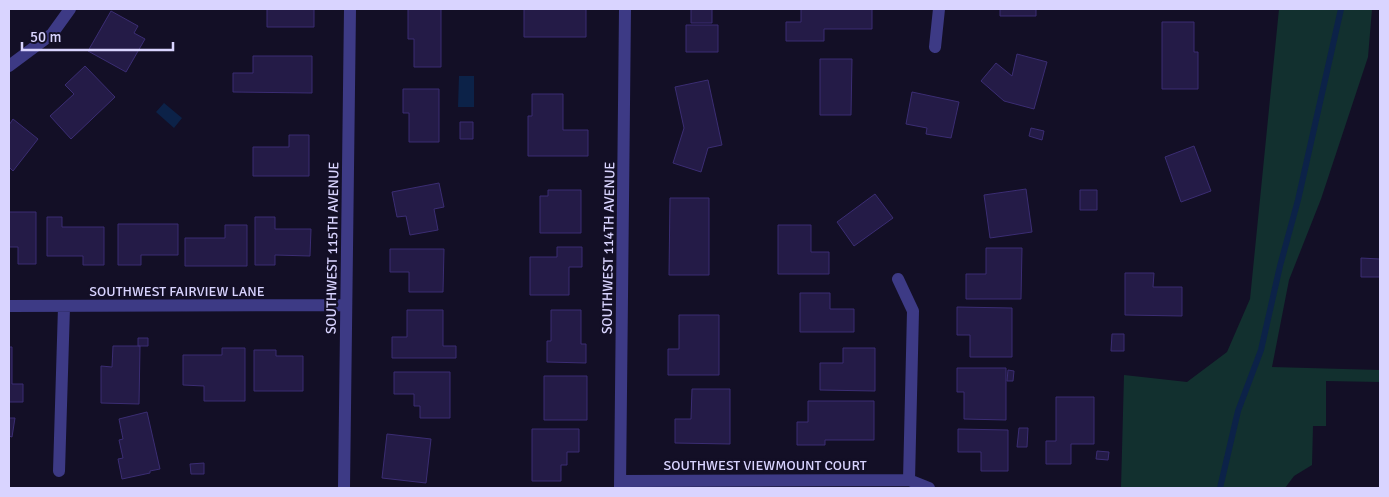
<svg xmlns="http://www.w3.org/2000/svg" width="1389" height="497" font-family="Signika,sans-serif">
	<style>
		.green { fill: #12302f }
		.water { fill: #0c2248 }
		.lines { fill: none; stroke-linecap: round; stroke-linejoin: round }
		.stream { stroke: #0c2248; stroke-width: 6 }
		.building { fill: #241b47; stroke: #3b2d73 }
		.minor { stroke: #3d3a85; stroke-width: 12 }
		.labels { text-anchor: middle; stroke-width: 4.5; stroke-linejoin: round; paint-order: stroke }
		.street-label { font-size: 14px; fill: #d9d4ff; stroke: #130f26 }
	</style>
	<rect width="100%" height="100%" fill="#130f26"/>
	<!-- green -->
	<path class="green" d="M1279,9h93l-4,48 -47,142 -32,81 -17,87 108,3v12l-54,-1v45h-13l-1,39 -18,11 -9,12h-164l3,-113 63,7 40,-30 23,-53z"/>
	<!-- water -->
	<path class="water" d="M459,76h15v31h-16z
		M164,103l18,15 -8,10 -18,-16z"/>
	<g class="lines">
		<!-- stream -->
		<path class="stream" d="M1220,488l18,-77 23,-61 19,-84 18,-66 43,-191"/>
	</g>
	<!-- building -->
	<path class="building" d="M267,9h47v18h-47z
		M408,9h33v58h-27v-28h-6z
		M524,9h62v28h-62z
		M691,9h21v14h-21z
		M801,9h71v20h-48v12h-38v-19h15z
		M1000,9h36v7h-36z
		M111,11l27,15 -4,7 11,6 -19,33 -38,-21z
		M1162,22h32v30h4v37h-36z
		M686,25h32v27h-32z
		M1017,54l30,8 -13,47 -30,-8 -23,-20 15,-18 16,13z
		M253,56h59v37l-79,-1v-19h20z
		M820,59h32l-1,56h-31z
		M85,66l30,31 -44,42 -21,-23 24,-22 -9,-9z
		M708,80l14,65 -14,3 -7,24 -28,-9 11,-35 -9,-41z
		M403,89h36v53h-30v-29h-6z
		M912,92l47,10 -8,36 -25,-4 1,-6 -21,-4z
		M532,94h31v36h25v26h-60v-40h4z
		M13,119l25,20 -25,32 -4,-4v-42z
		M460,122h13v17h-13z
		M1031,128l13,3 -2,9 -13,-4z
		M289,135h20v41h-56v-29h36z
		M1194,146l17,45 -30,11 -16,-45z
		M439,183l5,24 -10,2 4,21 -28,5 -4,-19 -9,1 -5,-25z
		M1026,189l6,43 -42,6 -6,-43z
		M548,190h33v43h-41v-37h8z
		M1080,190h17v20h-17z
		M875,194l18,24 -39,28 -17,-24z
		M670,198h39v77h-40z
		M9,212h27v52h-18v-17h-9z
		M47,217h15v10h42v38h-21v-9h-36z
		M255,217h20v12h36l-1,27 -35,-1v10h-20z
		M118,224h60v31h-37v10h-23z
		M225,225h22v41h-62v-28h40z
		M778,225h33v27h18v22h-51z
		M557,247h25v20h-13v28h-39v-38h27z
		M986,248h36l-1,51h-55v-25h20z
		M390,249h54l-1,43h-34v-20h-19z
		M1361,258l19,1v18h-19z
		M1125,273h29l-1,14h29v29l-57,-1z
		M800,293h30v16h24v23h-54z
		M957,307l55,1v49h-42v-22h-13z
		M407,310h36v36h13v12h-64v-21h15z
		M551,310h30v34h5v19l-39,-1v-21h4z
		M679,315h40v60h-51v-26h11z
		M1112,334h12v17h-13z
		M138,338h10v8h-10z
		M113,346h27l-1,58 -38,-1v-37l11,1z
		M9,347h3v37h11v18h-14z
		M222,348h23v53h-41v-15l-21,-1v-30h39z
		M843,348h32v43l-55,-1v-27h23z
		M254,350h22v6h27v35h-49z
		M957,368h49v52l-42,-1v-27h-7z
		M1008,370l6,1 -1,10h-6z
		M394,372h56v46h-30v-12h-6v-12h-20z
		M544,376h43v44h-43z
		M692,389h38v55l-55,-1v-24h16z
		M1056,397h38v47h-23v20h-25v-23h10z
		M808,401h66v39h-49v5h-28v-23h11z
		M147,412l13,57 -10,2v2l-28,6 -4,-20 5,-1 -4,-18 4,-1 -4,-20z
		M9,418h6l-3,19 -3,-1z
		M1019,428h9l-1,19h-10z
		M532,429h47v23h-12v13h-6v16h-29z
		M958,429l50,1v41h-27v-19h-23z
		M387,434l44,5 -5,44 -44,-5z
		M1097,451l12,1 -1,8 -12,-1z
		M204,463v11h-13l-1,-10z"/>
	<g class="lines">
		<!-- minor -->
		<path class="minor" d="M935,47l4,-38
			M9,66l43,-32 18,-25
			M898,279l15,32 -4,169
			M9,306l337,-1
			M59,471l5,-164
			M620,481l289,-1 20,8
			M344,488l6,-479
			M620,488l5,-479"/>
	</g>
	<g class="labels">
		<!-- street labels -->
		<g class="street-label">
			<text transform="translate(332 248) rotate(-89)" y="5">SOUTHWEST 115TH AVENUE</text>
			<text transform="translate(608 248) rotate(-89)" y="5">SOUTHWEST 114TH AVENUE</text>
			<text x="177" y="296">SOUTHWEST FAIRVIEW LANE</text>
			<text x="765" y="470">SOUTHWEST VIEWMOUNT COURT</text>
		</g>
	</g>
	<!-- border -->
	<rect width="1389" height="497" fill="none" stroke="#d9d4ff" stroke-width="20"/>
	<!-- scale -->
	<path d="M22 42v8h151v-8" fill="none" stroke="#d9d4ff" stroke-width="2.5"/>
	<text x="30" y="42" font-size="15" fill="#d9d4ff" stroke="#130f26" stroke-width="4" paint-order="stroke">50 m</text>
</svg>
